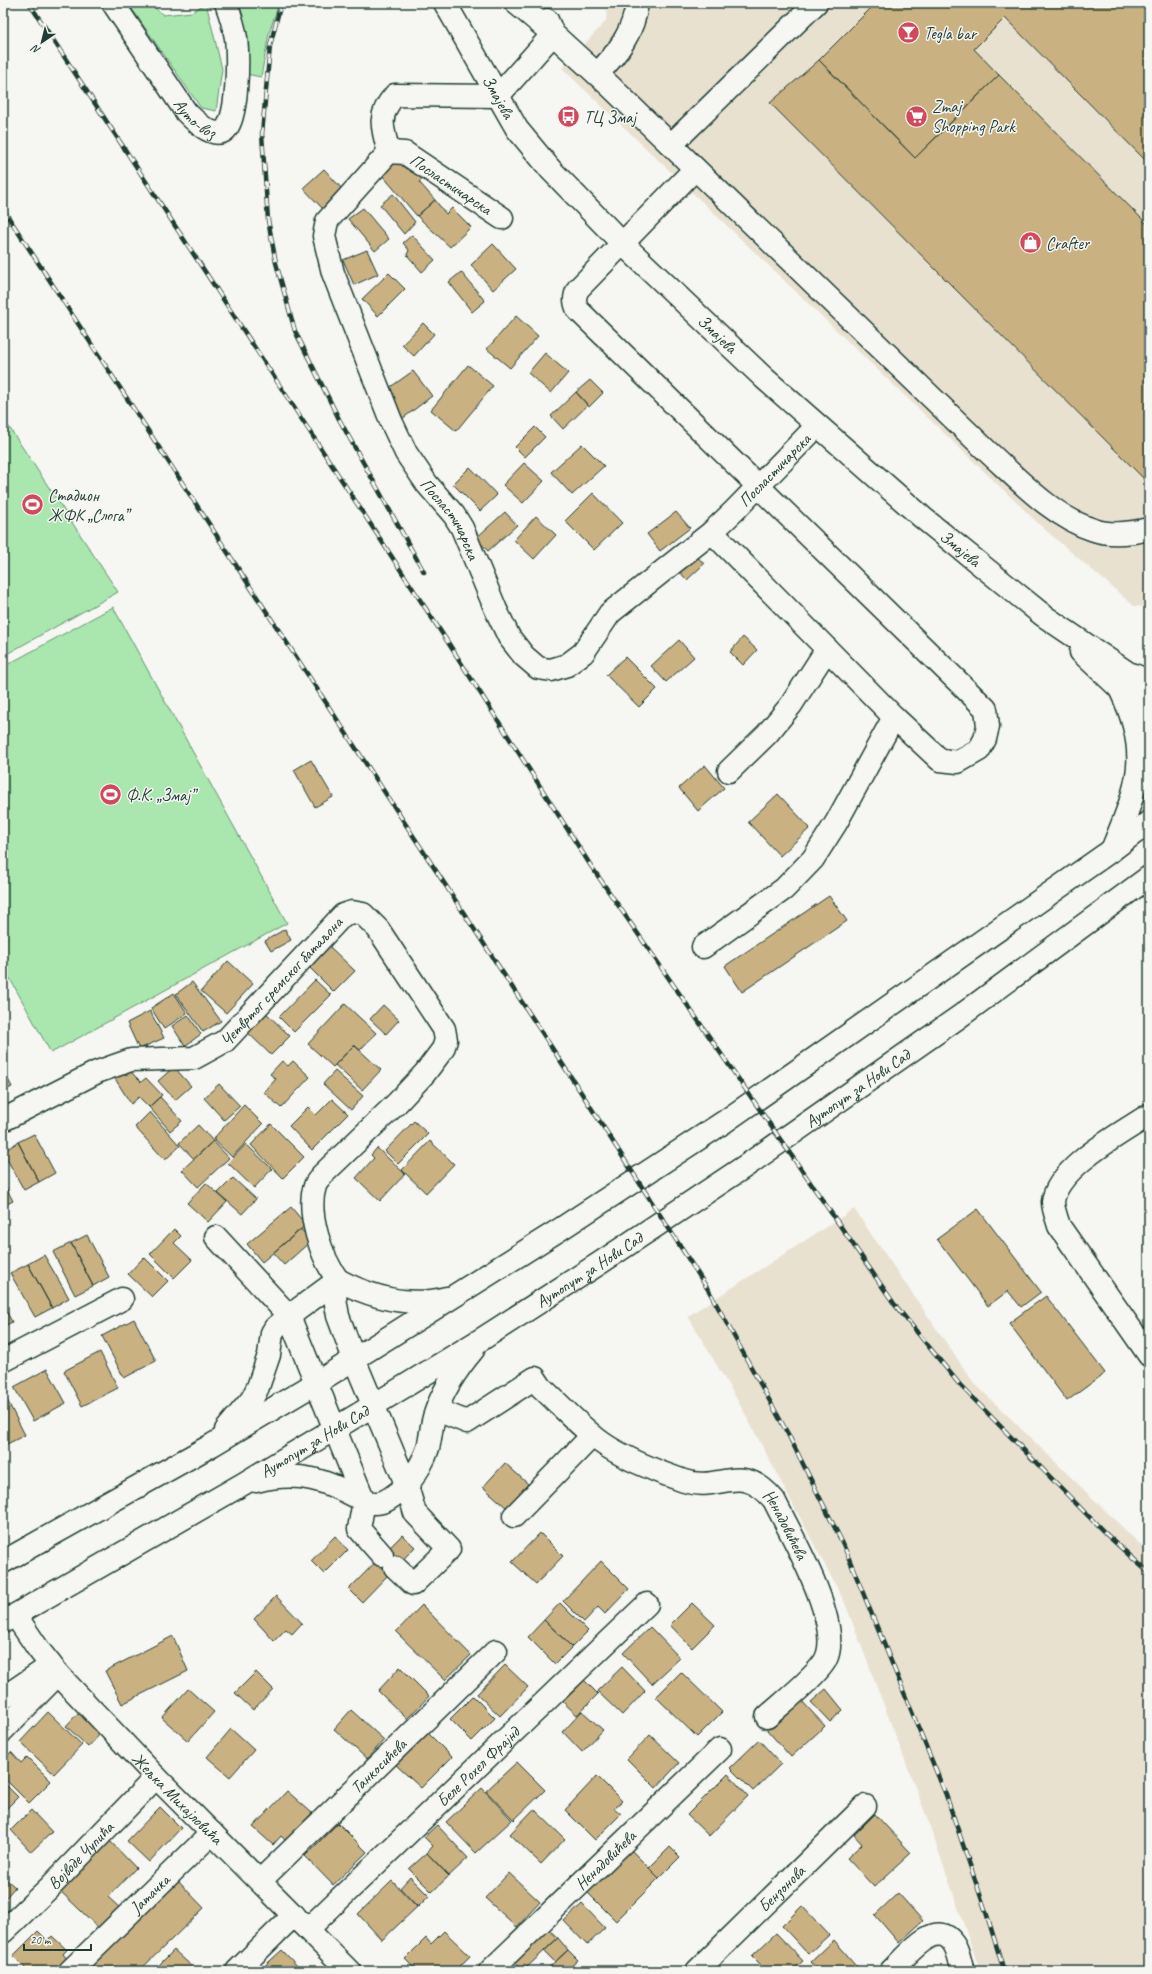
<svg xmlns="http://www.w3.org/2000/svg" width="1152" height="1974" font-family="Caveat,sans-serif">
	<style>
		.built { fill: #e9e1d0 }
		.green { fill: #a9e7ae; stroke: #649271 }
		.building { fill: #cab181; stroke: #1f3d34 }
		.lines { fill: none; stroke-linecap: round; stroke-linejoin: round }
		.minor-casing { stroke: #1f3d34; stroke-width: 25 }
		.major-casing { stroke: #1f3d34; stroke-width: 25 }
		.minor { stroke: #f6f6f2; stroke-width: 22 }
		.major { stroke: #f6f6f2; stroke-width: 22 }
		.rail-casing { stroke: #1f3d34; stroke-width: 4.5 }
		.rail { stroke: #f6f6f2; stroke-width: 3; stroke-dasharray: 9; stroke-linecap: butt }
		.labels { text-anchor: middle; stroke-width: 3; stroke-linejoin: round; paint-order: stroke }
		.poi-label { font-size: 17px; fill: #1f3d34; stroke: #f6f6f2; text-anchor: start }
		.street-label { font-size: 17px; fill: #1f3d34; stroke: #f6f6f2 }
	</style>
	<rect width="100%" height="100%" fill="#f6f6f2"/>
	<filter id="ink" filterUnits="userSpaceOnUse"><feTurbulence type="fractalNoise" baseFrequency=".025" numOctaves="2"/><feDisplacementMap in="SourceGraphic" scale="8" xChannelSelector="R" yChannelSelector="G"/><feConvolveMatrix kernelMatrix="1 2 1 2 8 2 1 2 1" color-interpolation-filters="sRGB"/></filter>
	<g filter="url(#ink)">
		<!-- built -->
		<path class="built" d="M607,3h542v604l-15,-1 -92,-79 -480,-459 44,-47z
			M854,1209l120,174 175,170v418h-169l-53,-153 -82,-215 -102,-193 -55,-94z"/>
		<!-- green -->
		<path class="green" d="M138,3h12l13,12 29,-3 14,-9 16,66 -6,42 -15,-3 -69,-99z
			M233,3h46l-10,30 -8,44 -15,-3z
			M3,418l115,174 -115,64z
			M113,607l174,316 -236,130 -48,-87v-299z"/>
		<!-- building -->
		<path class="building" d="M876,3h273v161l-144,-146 -31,31 25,26 -84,83 -96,-98z
			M819,60l96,98 84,-83 150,151v258l-379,-381z
			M398,160l8,9 4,-4 13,14 -4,3 16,18 -18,16 -35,-41z
			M324,169l19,21 -20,19 -20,-21z
			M393,194l22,28 -11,12 -24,-29z
			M435,200l11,14 6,-6 19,19 -21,20 -33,-31z
			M363,208l26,31 -14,12 -27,-32z
			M412,235l23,25 -13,12 -15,-17 2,-5 -6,-7z
			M493,244l23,25 -23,21 -22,-25z
			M367,250l11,24 -24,11 -11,-25z
			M461,272l24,29 -13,11 -23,-30z
			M389,273l16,16 -27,27 -16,-17z
			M516,316l22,20 -28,32 -23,-19z
			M423,323l11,11 -20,22 -12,-11z
			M545,353l23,20 -17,20 -23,-20z
			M468,365l25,21 -37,45 -25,-21z
			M413,371l19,25 -30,23 -20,-26z
			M590,380l13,13 -14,14 -13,-15z
			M576,392l12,13 -25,24 -12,-13z
			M535,427l10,10 -20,20 -10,-10z
			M582,444l22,22 -32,29 -21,-23z
			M524,463l20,18 -21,22 -20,-18z
			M470,467l27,28 -17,16 -27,-27z
			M593,493l29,30 -28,27 -29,-29z
			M505,512l12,13 -29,26 -12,-13z
			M676,512l14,16 -30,23 -13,-17z
			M536,516l20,19 -22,24 -20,-19z
			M695,554l9,10 -17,16 -9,-10z
			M743,637l14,13 -14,15 -13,-13z
			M679,640l15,17 -28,25 -15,-16z
			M625,657l32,32 -18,18 -33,-32z
			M311,760l22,37 -18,10 -21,-37z
			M705,765l19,23 -26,23 -19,-23z
			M778,794l32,34 -30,28 -32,-34z
			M829,896l18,25 -105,71 -17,-26z
			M285,929l6,11 -20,11 -6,-10z
			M329,946l26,25 -21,21 -25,-25z
			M228,961l25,23 -27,29 -25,-22z
			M315,980l16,15 -37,37 -15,-15z
			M192,982l29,39 -18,11 -27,-38z
			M174,993l13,20 -23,16 -13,-21z
			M345,1004l31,29 -16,17 -6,-5 -21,22 -25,-23z
			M383,1005l16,15 -13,14 -16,-15z
			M263,1010l27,26 -19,19 -27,-26z
			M150,1011l14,27 -25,11 -12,-26z
			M188,1015l13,19 -16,12 -13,-20z
			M354,1045l27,25 -19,20 -27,-25z
			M282,1061l6,5 5,-5 17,16 -29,31 -17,-16 12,-13 -6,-5z
			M126,1067l15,15 5,-4 16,17 -13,12 -10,-10 -8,7 -17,-27z
			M174,1067l17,19 -16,14 -17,-19z
			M3,1070l9,17 -9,4z
			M335,1071l28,25 -12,14 -28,-26z
			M219,1084l21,22 -16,14 -20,-22z
			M160,1097l22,24 -12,10 -21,-24z
			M332,1099l16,15 -36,36 -23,-24 19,-19 8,8z
			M244,1105l19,19 -31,33 -19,-18z
			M150,1112l30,34 -15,14 -30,-33z
			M414,1121l14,13 -30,30 -13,-13z
			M271,1124l33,33 -21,21 -32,-33z
			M198,1125l15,16 -19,18 -15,-16z
			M34,1134l21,39 -16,9 -21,-40z
			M213,1141l16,17 -31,29 -16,-17z
			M430,1141l24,23 -28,29 -24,-23z
			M18,1142l21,40 -15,8 -21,-38z
			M246,1144l26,25 -18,19 -26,-25z
			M377,1148l28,26 -25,27 -24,-23 18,-20 -3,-3z
			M233,1178l23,21 -14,15 -24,-21z
			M3,1182l10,19 -10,5z
			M206,1183l21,19 -19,20 -21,-19z
			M291,1207l15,18 -44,37 -15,-18z
			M978,1209l63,83 -20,15 -13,-16 -20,15 -51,-67z
			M174,1229l7,7 -7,7 18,17 -18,18 -24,-24z
			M301,1229l10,12 -27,24 -11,-12z
			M87,1235l22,42 -16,9 -22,-43z
			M71,1243l22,43 -18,9 -22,-43z
			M44,1255l25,43 -17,10 -24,-44z
			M144,1257l24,24 -16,16 -24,-23z
			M28,1264l24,44 -17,9 -25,-44z
			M1046,1296l59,77 -38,28 -58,-78z
			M3,1305l9,17 -9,5z
			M134,1319l22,42 -32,17 -22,-42z
			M100,1352l18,36 -36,18 -18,-35z
			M47,1369l19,34 -33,18 -19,-34z
			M7,1400l18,35 -22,11v-44z
			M505,1463l23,21 -21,24 -24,-21z
			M540,1533l23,23 -27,28 -24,-22z
			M402,1535l13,12 -53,55 -13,-13z
			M335,1536l13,14 -24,24 -13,-13z
			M601,1561l28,28 -24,25 -7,-7 -14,15 -21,-21z
			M276,1596l26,27 -10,11 -6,-5 -12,12 -20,-22z
			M560,1603l28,28 -16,16 -28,-27z
			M692,1603l23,22 -23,23 -22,-23z
			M422,1605l49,50 -26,25 -49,-48z
			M544,1620l28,27 -17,17 -27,-27z
			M650,1627l30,31 -28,26 -29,-31z
			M173,1636l15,35 -66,33 -17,-33z
			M505,1665l23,22 -28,29 -23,-22z
			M400,1667l29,29 -22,23 -29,-28z
			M622,1667l23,24 -23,24 -25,-24z
			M256,1672l17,17 -20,21 -18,-17z
			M681,1672l41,40 -25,25 -41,-40z
			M584,1680l14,14 -21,21 -14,-13z
			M188,1689l26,23 -26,29 -26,-23z
			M826,1689l17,21 -13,12 -19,-20z
			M473,1696l22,22 -23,23 -22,-22z
			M800,1699l25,27 -34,31 -25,-28z
			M351,1710l33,30 -17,19 -33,-30z
			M582,1711l21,19 -21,22 -19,-20z
			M48,1712l34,33 -28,29 -34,-32z
			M79,1712l22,21 -13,14 -22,-21z
			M231,1729l23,21 -24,27 -23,-20z
			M428,1733l24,24 -31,31 -25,-23z
			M650,1735l29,28 -23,25 -29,-29z
			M759,1740l22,24 -28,27 -23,-23z
			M11,1752l10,11 6,-6 24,24 -22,22 -26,-26v-17z
			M517,1762l28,28 -31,30 -28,-29z
			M728,1774l20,22 -39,40 -22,-21z
			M597,1776l25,25 -8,7 7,6 -26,26 -30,-30z
			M3,1782l15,15 -15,15z
			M482,1788l30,32 -36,33 -30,-31z
			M287,1791l25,22 -26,28 -5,-5 -8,9 -20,-18z
			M160,1807l21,21 -32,34 -22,-21z
			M534,1809l31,30 -24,25 -31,-30z
			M31,1810l21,22 -21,20 -20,-22z
			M875,1814l36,39 -37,34 -27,-29 15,-14 -8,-9z
			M338,1823l29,29 -34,33 -28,-29z
			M437,1825l31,33 -19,18 -22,-23 6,-7 -9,-9z
			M107,1838l29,30 -28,29 14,13 -20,21 -44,-42z
			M670,1847l10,10 -21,21 -10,-10z
			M631,1850l28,28 -43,43 -28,-28z
			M427,1853l22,23 -17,16 -23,-23z
			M509,1873l31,29 -23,25 -32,-29z
			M3,1877l12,10 -12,14z
			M410,1877l19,19 -11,11 -18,-19z
			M175,1878l29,30 -65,63h-60z
			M392,1881l25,26 -35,33 -24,-26z
			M898,1893l25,28 -24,22 -24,-28z
			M582,1904l23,24 -18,17 -23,-24z
			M802,1906l27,29 -21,19 -26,-28z
			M548,1929l10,9 -35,33 -9,-10z
			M38,1931l10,10 4,-5 15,14 -4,4 4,5 -12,12h-27l-15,-15z
			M444,1931l26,25 -15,15h-38l-12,-12 21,-21 5,6z
			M776,1933l27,28 -11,10h-25l-15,-15z
			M558,1938l10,12 -13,12 -11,-11z
			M834,1940l27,31h-42l-8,-9z
			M174,1950l23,21h-36l-4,-4z
			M282,1950l20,21h-43z
			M568,1950l10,10 -12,11h-21z"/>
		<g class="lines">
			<defs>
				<g id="minor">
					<path id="s1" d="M113,3l73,109c8,8 23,24 36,20 17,-6 16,-78 14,-94 -2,-12 -6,-24 -10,-35"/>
					<path id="s2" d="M445,3l72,126 34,41 72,74 141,134 159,140 121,98 105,71"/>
					<path d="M516,3l37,31 57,52 377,365c31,28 67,67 107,79 17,6 38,3 55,-1"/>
					<path d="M597,74c20,-20 37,-42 40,-71"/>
					<path d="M671,145l145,-142"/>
					<path d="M389,152c-7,-24 -12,-37 6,-57l103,1 55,-62 -6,-14"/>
					<path d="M695,169l-117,120c-4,8 -4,13 0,21l408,399 2,17 -3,13 -6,11 -21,12 -18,-2 -46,-43"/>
					<path id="s3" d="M502,218l-97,-65 -16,-1 -62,69 -3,15 9,37 58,148 15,32 21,31 27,31 8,13 34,82 13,27 15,19 14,12 13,2 16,-5 16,-12 27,-40 102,-81 22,-21 83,-85"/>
					<path d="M1081,652l68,64"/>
					<path d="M729,771l38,-37 24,-29 36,-56"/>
					<path d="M703,947l81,-58 29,-30 23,-36 58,-106 -182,-185"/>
					<path d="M1149,1115c-27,18 -93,53 -96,87 0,7 4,17 6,24l90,129"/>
					<path id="s4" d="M3,1120l94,-48 34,-12 63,-2 31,-17 118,-126 9,-3 11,2 15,15 66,100 2,11 -3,9 -18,24 -28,30 -75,72c-2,4 -6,7 -7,11 -9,27 7,73 23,94"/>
					<path d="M216,1237l73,79 75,185c21,7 27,-5 43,-15l-53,-127 -16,-43 -3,-18 3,-18"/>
					<path d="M289,1316l49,-36"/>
					<path d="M3,1361l119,-62"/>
					<path id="s5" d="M437,1410l30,12 68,-44 6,9c17,16 33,33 51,48 21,19 65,37 92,46 37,12 56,-21 90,19 17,35 69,123 52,159 -7,15 -46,46 -59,58"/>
					<path d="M364,1501l-5,28 23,26"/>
					<path d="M514,1516l78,-80"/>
					<path d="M395,1567l18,17 36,-35 -34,-36 -8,-27"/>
					<path id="s6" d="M16,1616l23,34 19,24 98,103 193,194"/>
					<path d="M3,1698l41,-28 5,-7"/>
					<path d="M3,1730l55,-56"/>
					<path id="s7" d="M260,1881l236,-230"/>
					<path id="s8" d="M308,1929l339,-325"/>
					<path id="s9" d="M3,1932l47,-45 106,-110"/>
					<path id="s10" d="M70,1971l142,-138"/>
					<path d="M237,1971l57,-56"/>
					<path id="s11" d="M490,1971l230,-222"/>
					<path id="s12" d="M697,1971l168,-165"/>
					<path d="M891,1971c14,-13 45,-55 63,-27 5,8 6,19 9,27"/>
				</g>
				<g id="major">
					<path d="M1134,675l15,6"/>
					<path d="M1112,850c25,-62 40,-94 9,-159"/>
					<path d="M338,1280c33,17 71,28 108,18"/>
					<path d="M226,1430l26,-31 6,-12 11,-32 3,-22 3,-5 14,-12"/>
					<path d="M256,1481c44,-11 70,-1 108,20"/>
					<path d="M407,1486c8,-12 17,-24 21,-38 3,-11 3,-23 7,-34 8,-24 22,-45 38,-64"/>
					<path d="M3,1562l209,-117 104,-62 243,-153 165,-108 388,-272 37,-28"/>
					<path id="s13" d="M3,1622l240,-138 131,-79 108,-66 118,-76 150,-100 209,-146 190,-140"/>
				</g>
			</defs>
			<!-- minor casing -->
			<use href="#minor" class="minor-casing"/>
			<!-- major casing -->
			<use href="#major" class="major-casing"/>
			<!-- minor -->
			<use href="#minor" class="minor"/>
			<!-- major -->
			<use href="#major" class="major"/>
			<defs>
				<path id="rail" d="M29,3l420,641 142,222 304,439 65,80 146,149 43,39
					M281,3l-11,43 -8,88 6,86 8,43 19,68 44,88 85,153
					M3,209l585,894 121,188 79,143 55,110 103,251 40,117 18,59"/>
			</defs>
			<!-- rail casing -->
			<use href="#rail" class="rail-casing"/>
			<!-- rail -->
			<use href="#rail" class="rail"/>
		</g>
	</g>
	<!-- icons -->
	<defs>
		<symbol id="bar-disc" viewBox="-11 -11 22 22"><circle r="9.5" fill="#d1495b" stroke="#f6f6f2"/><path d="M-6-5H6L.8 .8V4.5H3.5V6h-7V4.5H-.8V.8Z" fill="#fff"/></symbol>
		<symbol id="supermarket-disc" viewBox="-11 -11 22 22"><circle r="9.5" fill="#d1495b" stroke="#f6f6f2"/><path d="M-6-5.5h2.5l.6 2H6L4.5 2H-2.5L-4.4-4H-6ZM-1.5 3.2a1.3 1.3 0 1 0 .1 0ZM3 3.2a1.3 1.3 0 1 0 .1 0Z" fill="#fff"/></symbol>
		<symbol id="bus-disc" viewBox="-11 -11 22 22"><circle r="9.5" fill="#d1495b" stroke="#f6f6f2"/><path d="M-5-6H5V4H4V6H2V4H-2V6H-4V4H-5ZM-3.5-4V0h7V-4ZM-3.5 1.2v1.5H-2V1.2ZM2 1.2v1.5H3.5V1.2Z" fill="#fff"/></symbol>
		<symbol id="shop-disc" viewBox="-11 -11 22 22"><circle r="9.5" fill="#d1495b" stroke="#f6f6f2"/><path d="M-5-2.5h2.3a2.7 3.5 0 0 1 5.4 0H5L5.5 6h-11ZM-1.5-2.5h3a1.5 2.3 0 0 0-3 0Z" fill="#fff"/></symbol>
		<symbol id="stadium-disc" viewBox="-11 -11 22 22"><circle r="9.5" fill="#d1495b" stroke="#f6f6f2"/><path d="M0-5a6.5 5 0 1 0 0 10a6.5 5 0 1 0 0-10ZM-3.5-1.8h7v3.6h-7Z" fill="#fff"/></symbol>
	</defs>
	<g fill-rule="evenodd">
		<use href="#bar-disc" x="896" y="20" width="25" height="25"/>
		<use href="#supermarket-disc" x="904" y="104" width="25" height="25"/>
		<use href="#bus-disc" x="556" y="104" width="25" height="25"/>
		<use href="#shop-disc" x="1018" y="230" width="25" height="25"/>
		<use href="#stadium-disc" x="20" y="492" width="25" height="25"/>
		<use href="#stadium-disc" x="98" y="782" width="25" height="25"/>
	</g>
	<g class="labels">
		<!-- poi labels -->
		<g class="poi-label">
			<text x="924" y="39">Tegla bar</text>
			<text x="932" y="112">Zmaj<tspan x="932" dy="20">Shopping Park</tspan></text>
			<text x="584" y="123">ТЦ Змај</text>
			<text x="1046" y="249">Crafter</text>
			<text x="48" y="501">Стадион<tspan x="48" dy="20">ЖФК „Слога”</tspan></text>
			<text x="126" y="801">Ф.К. „Змај”</text>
		</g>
		<!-- street labels -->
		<g class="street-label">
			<text dy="6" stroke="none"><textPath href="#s2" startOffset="108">Змајева</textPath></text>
			<text dy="6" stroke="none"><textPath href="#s1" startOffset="142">Ауто-воз</textPath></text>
			<text transform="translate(451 184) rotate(34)" y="6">Посластичарска</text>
			<text dy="6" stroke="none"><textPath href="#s2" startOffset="432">Змајева</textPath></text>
			<text dy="6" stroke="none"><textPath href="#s3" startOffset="1045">Посластичарска</textPath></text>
			<text dy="6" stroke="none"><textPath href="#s3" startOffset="553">Посластичарска</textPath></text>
			<text dy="6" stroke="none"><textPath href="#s2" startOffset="756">Змајева</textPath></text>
			<text dy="6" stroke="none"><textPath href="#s4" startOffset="322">Четвртог сремског батаљона</textPath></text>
			<text dy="6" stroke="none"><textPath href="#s13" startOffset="1008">Аутопут за Нови Сад</textPath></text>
			<text dy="6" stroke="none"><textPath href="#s13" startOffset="684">Аутопут за Нови Сад</textPath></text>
			<text dy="6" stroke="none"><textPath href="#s13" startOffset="360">Аутопут за Нови Сад</textPath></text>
			<text dy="6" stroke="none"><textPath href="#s5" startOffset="422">Ненадовићева</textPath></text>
			<text dy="6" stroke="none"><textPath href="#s7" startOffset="165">Танкосићева</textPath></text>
			<text dy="6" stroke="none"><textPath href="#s8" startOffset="235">Беле Рохел Фрајнд</textPath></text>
			<text dy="6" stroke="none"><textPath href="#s6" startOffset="244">Жељка Михајловића</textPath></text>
			<text dy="6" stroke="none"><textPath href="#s9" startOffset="109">Војводе Чупића</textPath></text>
			<text dy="6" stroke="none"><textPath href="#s11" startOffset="160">Ненадовићева</textPath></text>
			<text dy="6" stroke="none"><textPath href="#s12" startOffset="118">Бензонова</textPath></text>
			<text dy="6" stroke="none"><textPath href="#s10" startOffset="111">Јатачка</textPath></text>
		</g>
	</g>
	<!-- margin -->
	<rect width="1152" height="1974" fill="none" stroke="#f6f6f2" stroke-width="16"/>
	<rect x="8" y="8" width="1136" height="1958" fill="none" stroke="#1f3d34" stroke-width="1.5" filter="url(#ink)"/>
	<!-- north arrow -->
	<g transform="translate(42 42) rotate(215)" stroke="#f6f6f2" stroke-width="3" paint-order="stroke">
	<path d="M0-3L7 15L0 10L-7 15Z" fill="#1f3d34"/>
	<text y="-6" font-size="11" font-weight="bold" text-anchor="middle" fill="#1f3d34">N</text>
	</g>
	<!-- scale -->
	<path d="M24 1944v6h67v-6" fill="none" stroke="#1f3d34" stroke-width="2"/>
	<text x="30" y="1944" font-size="12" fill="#1f3d34" stroke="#f6f6f2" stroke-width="3" paint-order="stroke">20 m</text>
</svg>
